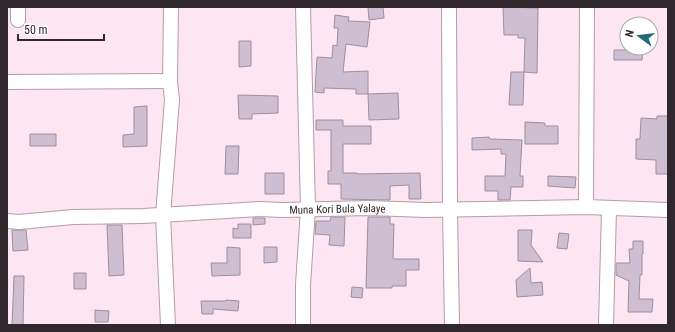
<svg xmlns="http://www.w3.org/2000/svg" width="675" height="332" font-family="'Roboto Condensed',sans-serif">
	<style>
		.building { fill: #cdbed1; stroke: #9d8ea0 }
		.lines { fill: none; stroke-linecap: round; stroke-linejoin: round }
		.minor-casing { stroke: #b39da9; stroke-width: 16 }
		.minor { stroke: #fff; stroke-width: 14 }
		.labels { text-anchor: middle; stroke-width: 3; stroke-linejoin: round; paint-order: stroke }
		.street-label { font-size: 11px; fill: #31282d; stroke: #fff }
	</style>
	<rect width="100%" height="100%" fill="#fde5f2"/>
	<!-- building -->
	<path class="building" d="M368,7h15l1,11 -15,2z
		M503,7l35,1 -1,65 -13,-1 1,-34h-7v-3h-14z
		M335,15l14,2 -1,4 22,1 -3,25 -21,-3 -3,28 25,-1v23h-12v-5l-32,-1v5l-9,-1 2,-35 15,1 1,-13 4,1 1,-18h-4z
		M239,41h12v25l-12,1z
		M626,48h17l-1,12h-28v-10h12z
		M511,72h13l-1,33h-14z
		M398,93l1,26 -30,1 -1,-26z
		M238,95l40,1v17l-26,1v5h-13z
		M147,106v40l-24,1v-12l11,-1v-27z
		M657,116h11v58h-12v-14l-20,-1v-20h4l1,-21 16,1z
		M316,120h27v6h28v18h-28v29h14v1l63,-1 1,26h-12v-14l-19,1v14l-49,-1v-15h-13v-13h3v-41h-15z
		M525,122l20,1v3h13v18h-33z
		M30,134h26v12h-26z
		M489,137l1,2 32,1 -2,36h3v11h-12l-1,13h-12v-9h-13v-15h20l1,-22h-5v-5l-29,1v-12z
		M226,146h13l-1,28h-13z
		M265,173h19v21h-19z
		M548,176l28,1 -1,11 -27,-2z
		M331,217h14l-1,29 -15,-1 1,-10 -15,-1 1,-13h14z
		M368,217h22v7h4l-1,35h26v11h-13v16h-14v2h-26z
		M253,218h12v6l-12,1z
		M238,224h13v14h-18v-10l5,1z
		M107,225h15l2,50 -15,1z
		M12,230h14l2,20 -15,1z
		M518,230h14l-1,15 12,17 -25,-1z
		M559,233l10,1 -2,15 -10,-1z
		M633,241h10v13h-1v21h-2l-1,24h14l-1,13h-24l1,-31 -13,-6v-12h14l-1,-14h4z
		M227,247l13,1v27l-28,1 -1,-13h16z
		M264,247h13v15l-13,1z
		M530,268l1,15 11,-1 1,13 -26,2 -1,-17z
		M74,273h12v16h-12z
		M14,276h10l-1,49h-11z
		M352,287l11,1 -1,10 -11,-1z
		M226,300l13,1 -1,10 -25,-2v5h-11l-1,-13h25z
		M95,310l14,1 -1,11h-13z"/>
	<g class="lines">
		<defs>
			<g id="minor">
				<path d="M18,7v13"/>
				<path d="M303,7l5,202 -5,76v40"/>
				<path d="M449,7l1,202 2,116"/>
				<path d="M7,82l163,-1"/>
				<path d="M586,207l1,-200"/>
				<path id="s1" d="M7,221l12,1 54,-5 70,-1 116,-7 24,1 86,-2 57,2 160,-3 82,3"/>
				<path d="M168,325l-5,-110 9,-115 -2,-19 1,-74"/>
				<path d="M606,325l3,-116"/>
			</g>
		</defs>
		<!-- minor casing -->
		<use href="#minor" class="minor-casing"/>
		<!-- minor -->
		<use href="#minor" class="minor"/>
	</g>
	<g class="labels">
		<!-- street labels -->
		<g class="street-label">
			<text dy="4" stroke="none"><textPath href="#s1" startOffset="331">Muna Kori Bula Yalaye</textPath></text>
		</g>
	</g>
	<!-- border -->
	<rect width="675" height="332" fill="none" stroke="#31282d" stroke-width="16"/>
	<!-- north arrow -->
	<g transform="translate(639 36) rotate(285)"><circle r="19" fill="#ffffff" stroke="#ada9ab"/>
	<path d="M0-3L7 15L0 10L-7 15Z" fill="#28687d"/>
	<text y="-6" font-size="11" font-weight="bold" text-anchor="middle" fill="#31282d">N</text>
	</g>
	<!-- scale -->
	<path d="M18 34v6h86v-6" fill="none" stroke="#31282d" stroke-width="2"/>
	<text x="24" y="34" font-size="12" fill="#31282d" stroke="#ffffff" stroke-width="3" paint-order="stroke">50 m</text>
</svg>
